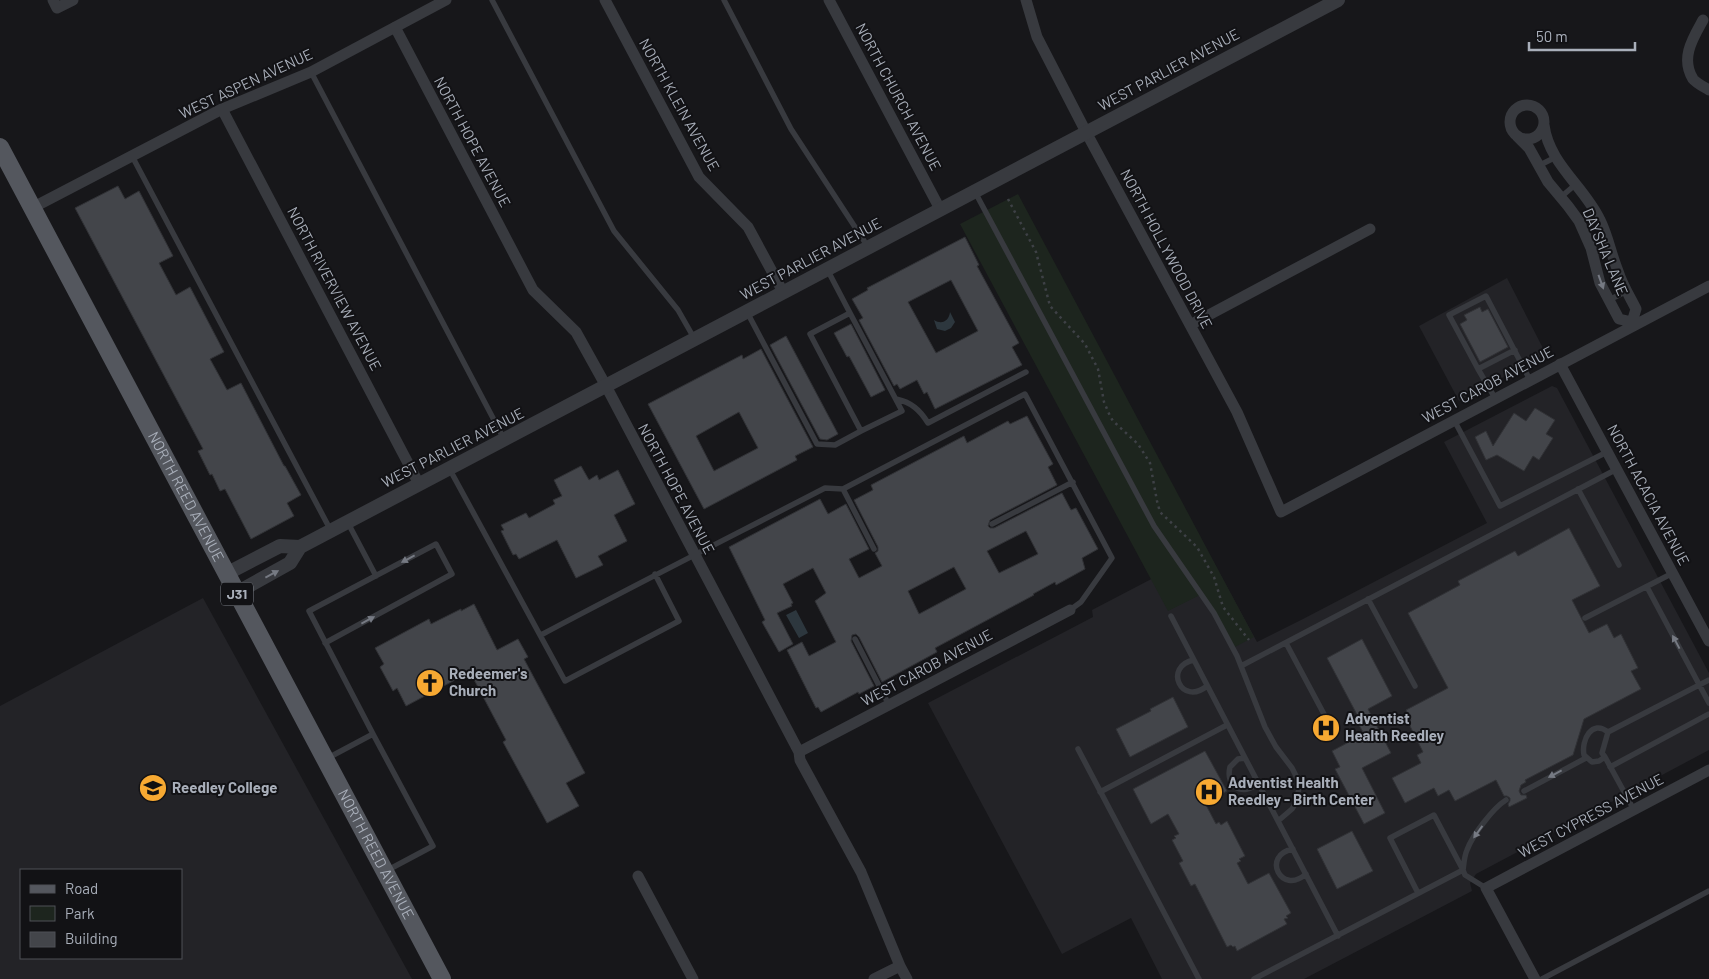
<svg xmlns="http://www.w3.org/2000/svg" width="1709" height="979" font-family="Barlow,sans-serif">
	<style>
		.built { fill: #232327; fill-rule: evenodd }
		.green { fill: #1d251e }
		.water { fill: #2d373e }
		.building { fill: #43454a; stroke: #313236; fill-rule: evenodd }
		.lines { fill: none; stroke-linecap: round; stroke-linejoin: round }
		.path { stroke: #3e4146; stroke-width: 2.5; stroke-dasharray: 2.5 4; stroke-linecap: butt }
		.service { stroke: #383a3f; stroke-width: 5.5 }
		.minor { stroke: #383a3f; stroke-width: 11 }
		.tertiary { stroke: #383a3f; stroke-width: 14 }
		.primary { stroke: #54575e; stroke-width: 18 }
		.oneway { fill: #767a83 }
		.labels { text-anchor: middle; stroke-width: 4; stroke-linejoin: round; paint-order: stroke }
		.shield { fill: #121215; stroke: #7c8088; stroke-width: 1 }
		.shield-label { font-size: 14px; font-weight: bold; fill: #a9afba }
		.street-label { font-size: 15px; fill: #a9afba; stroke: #121215 }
		.poi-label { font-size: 15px; font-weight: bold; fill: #a9afba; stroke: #121215; text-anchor: start }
	</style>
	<rect width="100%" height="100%" fill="#17171a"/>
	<!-- built -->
	<path class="built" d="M1507,278l39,76 -87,47 -40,-75z
		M1552,386l5,2 152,285v77l-233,124 -6,9 2,8 -168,88h-142l-31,-61 -69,36 -134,-251 165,-86 -1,-7 115,-60 50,92 46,-23 184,-96 -43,-81z
		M203,598l209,381h-412v-273zM21,870h160v88h-160z"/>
	<!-- green -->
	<path class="green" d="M1018,194l236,443 -21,11 -31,-54 -34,17 -208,-387z"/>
	<!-- water -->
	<path class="water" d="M950,312l5,10 -4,6 -6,3 -8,-2 -3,-9c8,5 15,1 16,-8z
		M796,610l12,23 -9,5 -13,-23z"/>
	<!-- building -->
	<path class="building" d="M118,186l7,13 14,-8 34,65 -14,7 17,32 14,-8 34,65 -14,7 17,31 14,-7 43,83h1l16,29 -14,8 7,13 -43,23 -26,-50 -5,2 -8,-17 -2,1 -12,-24 5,-2 -128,-241z
		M965,237l14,28 -2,1 42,77 -7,4 10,18 -87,44 -8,-17 -3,2 -7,-14 -17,9 -3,-5 -3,2 -35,-66 4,-2 -11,-19 16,-9 -1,-2zM951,280l27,51 -42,22 -28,-51z
		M1480,307l2,5 6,-3 20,38 -28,15 -20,-38 7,-4 -3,-5z
		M851,324l34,66 -14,7 -22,-41 -2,1 -13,-24z
		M786,336l52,98 -11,6 -7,-1 -50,-94z
		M761,349l52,98 -18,9 2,4 -93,49 -56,-105 94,-49 1,4zM739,412l19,36 -44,23 -18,-35z
		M1535,408l20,12 -9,14 7,4 -14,22 -6,-4 -9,15 -27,-16 -11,5 -11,-23 11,-6 7,15 21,-33 12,8z
		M1027,416l26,48 -5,3 9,18 -67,35 -2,6 2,2h4l68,-35 9,17 5,-2 22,41 -16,9 3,11 -29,16 -1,-3 -22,12 1,1 -99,53 2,4 -55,30 -23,-45 -3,-3 -4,1 -1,6 23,45 -15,8 -1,-2 -37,20 -3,-5 -2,1 -29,-58 15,-8 7,14 27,-14 -21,-41 11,-8 -13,-25 -30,16 10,19 -2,1 1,2 -15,7 16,31 -14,8 -17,-30 3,-2 -36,-73 91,-48 8,15 18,-10 23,45 -20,10 10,19 23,-12 -7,-13 3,-2v-4l-24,-47 19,-10 -2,-5 93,-49 3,7 41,-22 2,3zM1026,531l12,23 -39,19 -12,-22zM954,567l12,22 -47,25 -11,-23z
		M581,466l8,14 8,-5 2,5 19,-10 17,34 -21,11 13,26 -29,15 5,9 -27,13 -19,-38 -38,19 -3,-5 -3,1 -12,-24 3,-1 -3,-5 25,-12 3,5 26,-14 -2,-4 9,-4 -8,-16z
		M1569,528l31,58 -28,14 17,33 18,-9 7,14 7,-4 17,34 -7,3 10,18 -57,30 -11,36 -48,25 1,2 -5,3 -2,6 2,4h5l1,3 -18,9 -1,-3 2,-3v-3l-3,-2h-3l-8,-16 -41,21 -6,-11 -11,6 -4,-8 -29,15 -13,-25 29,-15 -4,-8 6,-3 -15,-30 3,-2 -5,-10 42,-22 -40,-75 52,-28 -2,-4 57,-30 3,5z
		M474,604l23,46 21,-11 10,18 -4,2 61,114 -19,10 13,23 -32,17 -44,-81 3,-2 -36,-68 -64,34 -9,-18 -4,3 -13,-24 4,-3 -9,-16 54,-29 2,5 30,-15v2z
		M1362,639l30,57 -24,13 23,44 -29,15 23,45 -21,11 -29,-55 5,-2 -8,-16 32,-17 -5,-9 3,-1 -35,-66z
		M1173,697l15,30 -58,30 -14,-28 35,-18 -1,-2z
		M1205,751l22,40 -22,12 11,21 3,-2 2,3 6,-4 18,35 -6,3 2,2 -4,2 11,21 21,-11 22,40 -5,3 2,2 -4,1 3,5 -50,27 -2,-5 -2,1 -2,-2 -4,2 -32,-63 -4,2 -12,-23 4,-2 -11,-21 4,-2 -2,-2 5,-2 -11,-20 -17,10 -18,-35z
		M1352,831l21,40 -36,18 -20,-40z"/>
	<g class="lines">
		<!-- path -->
		<path class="path" d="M1008,199l28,53 14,54 35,38 13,25 6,33 6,14 3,5 25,23 12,19 7,38 3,11 37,35 17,30 9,30 26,33"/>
		<!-- service -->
		<path class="service" d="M492,0l122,231 64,79 16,28
			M724,0l67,129 77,118
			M311,72l193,367
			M132,156l198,373
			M1538,166l18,-9
			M975,192l179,334 60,87 23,43 28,71 11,20 16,21 5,10 2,9 -2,14 -5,8 -14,12
			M1561,197l15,-13
			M1592,254l19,-5
			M827,269l23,44 -40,21 51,97 41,-20 -52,-98
			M1609,300l18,-9
			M747,312l70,132 18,1 26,-14
			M1478,369l-29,-54 37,-19 44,84
			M1495,398l-17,-29 37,-19
			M896,399c15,3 24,11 32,24l98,-51
			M1454,420l46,86 107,-54
			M449,468l116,213 114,-60 -24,-47
			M843,489l31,60
			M1578,489l41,76
			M348,523l28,53
			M992,524l81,-42
			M1647,587l62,116
			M1368,599l47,87
			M1171,616l167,320
			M1585,618l88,-45
			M541,635c94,-50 189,-98 284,-147l18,1 182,-95 87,164 -31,44 -11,8
			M855,639l34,66
			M325,643l127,-69 -16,-30 -127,67 64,123 -47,25
			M1286,643l47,88
			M1194,660c-31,6 -13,47 13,26
			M1241,666l376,-197
			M1608,732l101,-52
			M373,734l60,112 -47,25
			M1078,749l121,230
			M1605,757l-6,4 -7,1 -8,-7c-3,-15 8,-36 24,-23l-6,21 3,4 29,53
			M1245,758l-7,1 -8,8c-5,20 13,30 28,16
			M1610,767l99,-53
			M1524,791l62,-33
			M1100,792l127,-67
			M1293,849c-32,6 -12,47 13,25
			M1463,870c1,-6 1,-13 4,-20 5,-14 26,-42 39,-50
			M1418,893l-28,-55 44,-23 29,55
			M1254,979l209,-109 2,5 21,13
			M1542,979l167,-88"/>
		<!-- minor -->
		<path class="minor" d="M53,0l4,8 16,-8
			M605,0l94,177 49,50 35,65
			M829,0l111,209
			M1026,0l11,37 49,95 151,280 44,100 428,-226
			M1703,20c-10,18 -23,38 -10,59 3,4 11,8 16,11
			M395,27l138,263 43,42 30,54 193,366 1,8 61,112 39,94 7,13
			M1510 122a17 17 0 1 1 34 0a17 17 0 1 1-34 0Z
			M222,109l197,375
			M1544,125c5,39 40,61 56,95 8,16 11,34 18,51 4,13 12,26 18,38l-4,13
			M1517,136l12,12 19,34 20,24 11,15 12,27 9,35 19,36 13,3 2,3
			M32,208l190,-99 89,-37 135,-72
			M1190,325l180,-96
			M1560,364l149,277
			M799,752l271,-142
			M638,876l55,103
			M874,979l26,-13
			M1535,979l-49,-91 223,-118"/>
		<!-- tertiary -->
		<path class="tertiary" d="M226,574l54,-28 20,1 1038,-547
			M236,593l54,-30 10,-16"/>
		<!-- primary -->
		<path class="primary" id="s1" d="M0,147l442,832"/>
	</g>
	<!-- one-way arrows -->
	<defs><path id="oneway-solid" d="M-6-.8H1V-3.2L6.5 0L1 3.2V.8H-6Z" transform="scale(1.25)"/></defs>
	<g class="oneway">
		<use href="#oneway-solid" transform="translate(1601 282) rotate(70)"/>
		<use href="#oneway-solid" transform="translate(408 559) rotate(152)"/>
		<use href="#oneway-solid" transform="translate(272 574) rotate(-28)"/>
		<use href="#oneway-solid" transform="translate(368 620) rotate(-28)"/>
		<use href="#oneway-solid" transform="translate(1676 642) rotate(-118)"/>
		<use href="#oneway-solid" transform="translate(1555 774) rotate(152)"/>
		<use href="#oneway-solid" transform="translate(1478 832) rotate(126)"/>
	</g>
	<!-- icons -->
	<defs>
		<symbol id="church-disc" viewBox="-11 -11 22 22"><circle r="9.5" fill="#f7a932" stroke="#121215"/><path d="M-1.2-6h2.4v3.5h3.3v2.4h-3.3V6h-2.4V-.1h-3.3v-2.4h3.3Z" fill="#111"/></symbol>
		<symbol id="hospital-disc" viewBox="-11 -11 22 22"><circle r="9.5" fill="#f7a932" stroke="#121215"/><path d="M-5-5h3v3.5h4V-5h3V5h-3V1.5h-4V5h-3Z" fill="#111"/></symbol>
		<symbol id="university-disc" viewBox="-11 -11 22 22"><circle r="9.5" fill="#f7a932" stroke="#121215"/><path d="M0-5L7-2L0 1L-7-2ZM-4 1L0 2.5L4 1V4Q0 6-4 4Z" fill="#111"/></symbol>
	</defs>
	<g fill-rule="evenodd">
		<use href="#church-disc" x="414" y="667" width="32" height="32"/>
		<use href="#hospital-disc" x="1310" y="712" width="32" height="32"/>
		<use href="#university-disc" x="137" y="772" width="32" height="32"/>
		<use href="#hospital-disc" x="1193" y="776" width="32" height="32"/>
	</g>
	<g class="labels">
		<!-- shield labels -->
		<rect class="shield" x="221" y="582.5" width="32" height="23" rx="4"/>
		<g class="shield-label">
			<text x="237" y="599">J31</text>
		</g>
		<!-- street labels -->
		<g class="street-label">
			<text transform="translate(1169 70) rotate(-28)" y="5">WEST PARLIER AVENUE</text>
			<text transform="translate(246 84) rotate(-25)" y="5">WEST ASPEN AVENUE</text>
			<text transform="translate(898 97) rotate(62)" y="5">NORTH CHURCH AVENUE</text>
			<text transform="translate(679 105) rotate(61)" y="5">NORTH KLEIN AVENUE</text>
			<text transform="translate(472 142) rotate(62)" y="5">NORTH HOPE AVENUE</text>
			<text transform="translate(1166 249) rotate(62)" y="5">NORTH HOLLYWOOD DRIVE</text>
			<text transform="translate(1605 252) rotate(67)" y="5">DAYSHA LANE</text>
			<text transform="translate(811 259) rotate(-28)" y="5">WEST PARLIER AVENUE</text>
			<text transform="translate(334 289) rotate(62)" y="5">NORTH RIVERVIEW AVENUE</text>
			<text transform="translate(1488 385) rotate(-28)" y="5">WEST CAROB AVENUE</text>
			<text transform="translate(453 448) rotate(-27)" y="5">WEST PARLIER AVENUE</text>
			<text transform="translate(676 489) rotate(62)" y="5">NORTH HOPE AVENUE</text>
			<text transform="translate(1648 495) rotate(62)" y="5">NORTH ACACIA AVENUE</text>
			<text dy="5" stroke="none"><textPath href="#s1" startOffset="396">NORTH REED AVENUE</textPath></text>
			<text transform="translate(927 668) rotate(-28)" y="5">WEST CAROB AVENUE</text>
			<text transform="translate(1591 816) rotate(-28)" y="5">WEST CYPRESS AVENUE</text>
			<text dy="5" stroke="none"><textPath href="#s1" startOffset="801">NORTH REED AVENUE</textPath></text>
		</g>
		<!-- poi labels -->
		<g class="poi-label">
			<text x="449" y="679">Redeemer's<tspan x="449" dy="17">Church</tspan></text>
			<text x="1345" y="724">Adventist<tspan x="1345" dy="17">Health Reedley</tspan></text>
			<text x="1228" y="788">Adventist Health<tspan x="1228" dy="17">Reedley - Birth Center</tspan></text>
			<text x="172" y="793">Reedley College</text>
		</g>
	</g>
	<!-- legend -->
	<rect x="20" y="869" width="162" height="90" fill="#121215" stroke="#4e5157"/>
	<rect x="30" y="885" width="25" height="8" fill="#54575e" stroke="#4e5157"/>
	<text x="65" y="894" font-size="15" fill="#a9afba">Road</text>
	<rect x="30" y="906" width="25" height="15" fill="#1d251e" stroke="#4e5157"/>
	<text x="65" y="919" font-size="15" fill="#a9afba">Park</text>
	<rect x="30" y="932" width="25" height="15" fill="#43454a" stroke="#4e5157"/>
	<text x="65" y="944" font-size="15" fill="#a9afba">Building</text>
	<!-- scale -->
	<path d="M1529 42v8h106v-8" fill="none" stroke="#a9afba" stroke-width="2.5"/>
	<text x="1536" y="42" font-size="15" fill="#a9afba" stroke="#121215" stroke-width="4" paint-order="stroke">50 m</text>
</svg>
